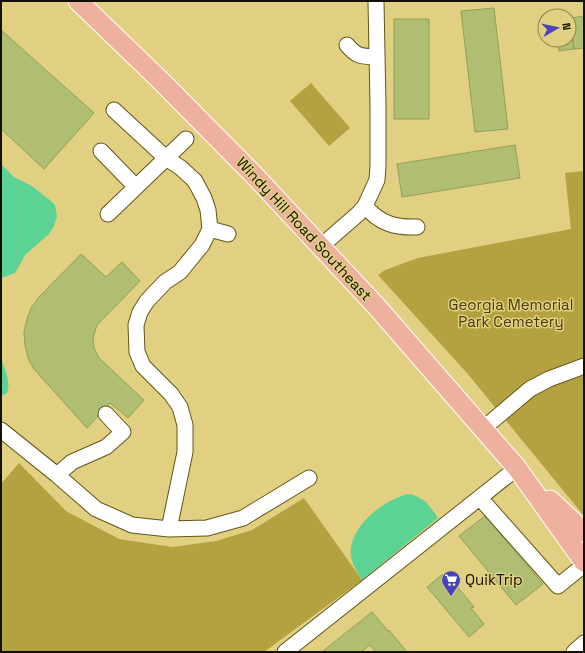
<svg xmlns="http://www.w3.org/2000/svg" width="585" height="653" font-family="'Space Grotesk',sans-serif">
	<style>
		.green { fill: #b4a140 }
		.water { fill: #5cd395 }
		.building { fill: #afbe72; stroke: #92a055 }
		.lines { fill: none; stroke-linecap: round; stroke-linejoin: round }
		.minor-casing { stroke: #625618; stroke-width: 17 }
		.major-casing { stroke: #fff; stroke-width: 21 }
		.minor { stroke: #fff; stroke-width: 15 }
		.major { stroke: #eeb19e; stroke-width: 19 }
		.labels { text-anchor: middle; stroke-width: 3; stroke-linejoin: round; paint-order: stroke }
		.street-label { font-size: 15px; fill: #140f00; stroke: #e1d081 }
		.park-label { font-size: 15px; fill: #463c08; stroke: #e1d081 }
		.poi-label { font-size: 15px; fill: #140f00; stroke: #e1d081; text-anchor: start }
	</style>
	<rect width="100%" height="100%" fill="#e1d081"/>
	<!-- green -->
	<path class="green" d="M311,83l39,45 -21,18 -39,-45z
		M584,171v345l-117,-143 -89,-98 7,-5 33,-12 153,-29 -6,-56z
		M19,463l47,48 53,28 53,8 44,-6 36,-11 52,-32 58,82 -98,72h-263v-168z"/>
	<!-- water -->
	<path class="water" d="M1,164l13,13 18,9 19,15 4,4 2,11 -3,10 -5,8 -24,21 -7,13 -3,5 -14,5z
		M1,354c1,13 11,26 6,39l-6,3z
		M410,494c16,5 19,11 28,24l-76,62c-6,-10 -13,-20 -11,-32 3,-25 35,-50 59,-54z"/>
	<!-- building -->
	<path class="building" d="M494,8l14,121 -33,3 -14,-121z
		M584,16v32l-10,1 -4,-31z
		M569,18l5,31 -15,2 -2,-11h12z
		M394,19h35v100h-35z
		M1,30l93,83 -50,56 -43,-40z
		M515,145l5,33 -118,19 -5,-33z
		M81,254l25,23 16,-15 18,19 -43,44 -4,13 1,10 5,10 45,42 -16,18 -18,-15 -23,25 -54,-60 -5,-10 -3,-13 -1,-13 3,-13 4,-11 8,-11z
		M485,516l58,68 -27,21 -57,-69z
		M443,574l10,12 2,-2 19,23 -3,1 13,16 -15,13 -42,-50z
		M372,612l16,19 1,-1 18,22h-31l-6,-7 -9,7h-38v-1z"/>
	<g class="lines">
		<defs>
			<path id="minor" d="M347,45c10,12 14,11 30,12
				M114,110l52,48 15,10 14,13 9,17 4,12 2,19 -8,16 -22,27 -15,10 -18,19 -7,11 -4,13 1,27 6,14 28,28 9,13 5,18v27l-16,77
				M101,151l35,36
				M365,206c14,17 30,22 52,21
				M108,214l78,-75
				M210,229l18,5
				M320,247l38,-33 7,-8 12,-26 1,-14v-60l-2,-105
				M484,428l46,-39 19,-10 35,-13
				M1,430l56,45 39,34 36,16 37,4 38,-1 36,-10 66,-40
				M57,475l15,-13 34,-15 17,-15 -17,-18
				M480,498l78,88 26,-21
				M285,652l232,-184
				M574,652l10,-9"/>
			<path id="major" d="M78,1l83,80 93,94 123,132 140,161 67,94
				M550,500l34,32"/>
		</defs>
		<!-- minor casing -->
		<use href="#minor" class="minor-casing"/>
		<!-- major casing -->
		<use href="#major" class="major-casing"/>
		<!-- minor -->
		<use href="#minor" class="minor"/>
		<!-- major -->
		<use href="#major" class="major"/>
	</g>
	<!-- icons -->
	<defs>
		<symbol id="supermarket-pin" viewBox="-11 -11 22 30"><path d="M0 17L-7.5 6A9.5 9.5 0 1 1 7.5 6Z" fill="#4845bb" stroke="#e1d081"/><path d="M-6-5.5h2.5l.6 2H6L4.5 2H-2.5L-4.4-4H-6ZM-1.5 3.2a1.3 1.3 0 1 0 .1 0ZM3 3.2a1.3 1.3 0 1 0 .1 0Z" fill="#fff"/></symbol>
	</defs>
	<g fill-rule="evenodd">
		<use href="#supermarket-pin" x="440" y="569" width="22" height="30"/>
	</g>
	<g class="labels">
		<!-- street labels -->
		<g class="street-label">
			<text transform="translate(304 229) rotate(47)" y="5">Windy Hill Road Southeast</text>
		</g>
		<!-- park labels -->
		<g class="park-label">
			<text x="511" y="310">Georgia Memorial<tspan x="511" dy="17">Park Cemetery</tspan></text>
		</g>
		<!-- poi labels -->
		<g class="poi-label">
			<text x="465" y="585">QuikTrip</text>
		</g>
	</g>
	<!-- border -->
	<rect width="585" height="653" fill="none" stroke="#140f00" stroke-width="4"/>
	<!-- north arrow -->
	<g transform="translate(557 28) rotate(81)"><circle r="19" fill="#e1d081" stroke="#8f834d"/>
	<path d="M0-3L7 15L0 10L-7 15Z" fill="#4845bb"/>
	<text y="-6" font-size="11" font-weight="bold" text-anchor="middle" fill="#140f00">N</text>
	</g>
</svg>
